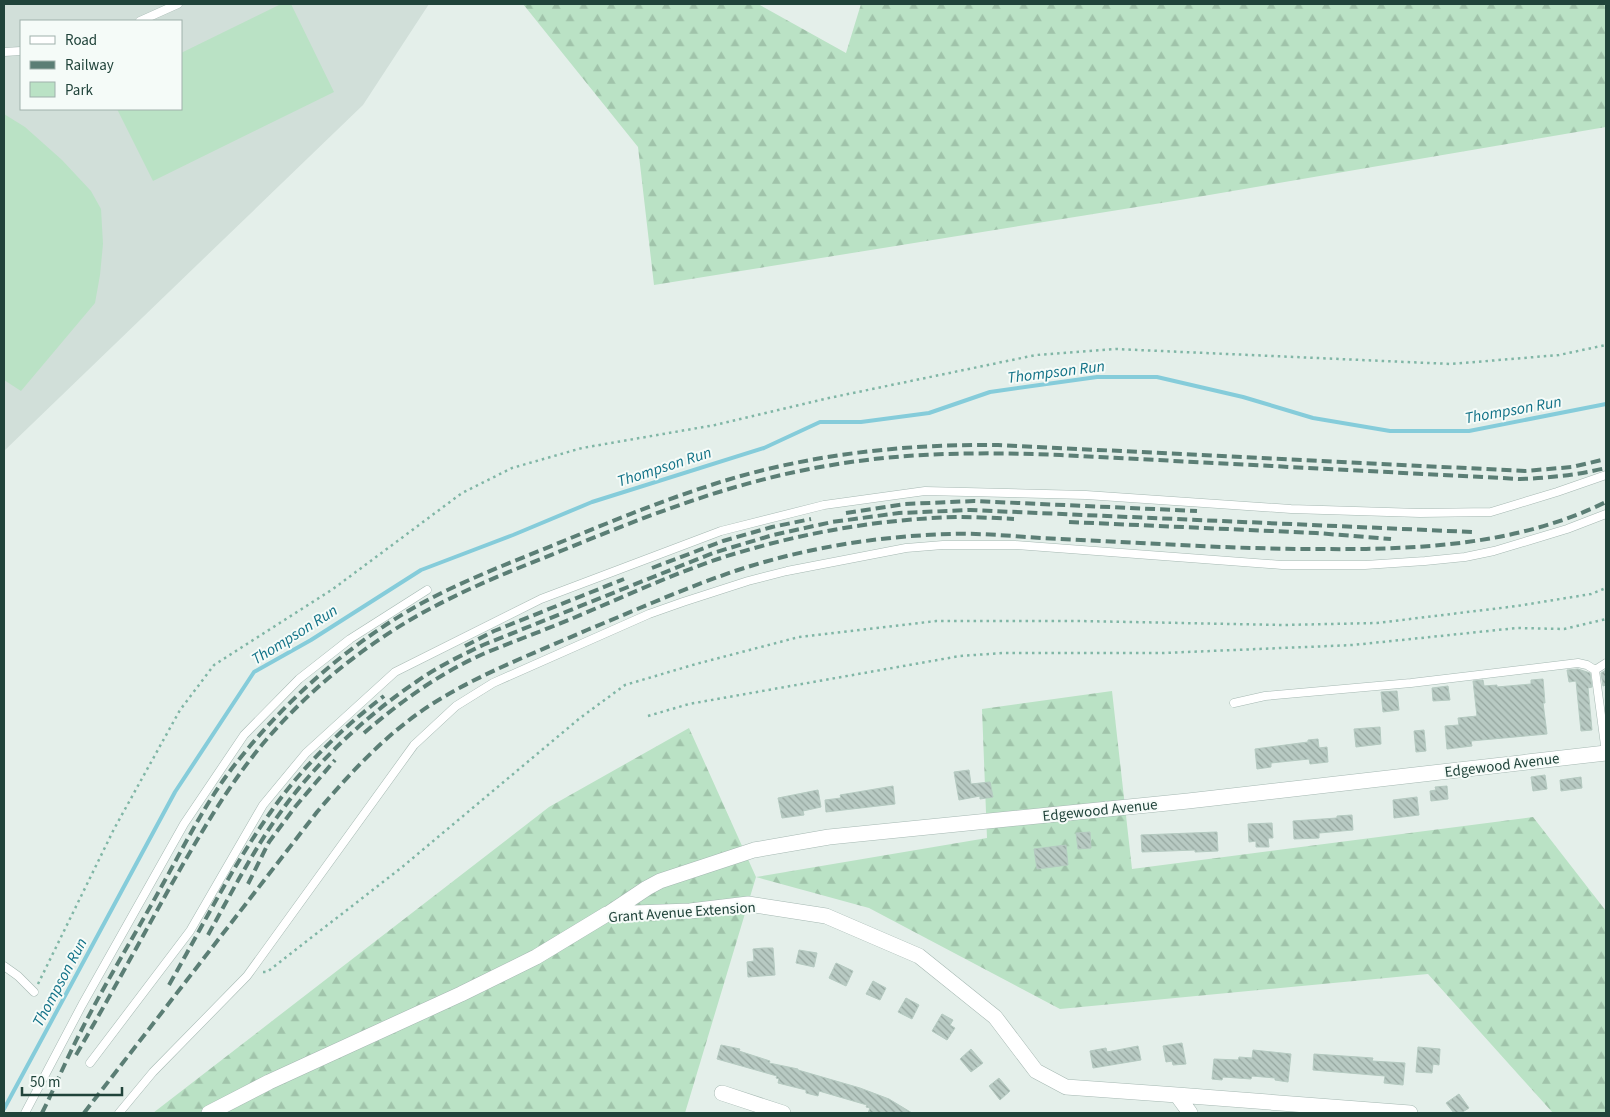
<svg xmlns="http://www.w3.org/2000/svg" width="1610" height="1117" font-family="'Source Sans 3',sans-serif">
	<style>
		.built { fill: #d1dfd9; fill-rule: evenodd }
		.green { fill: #bae2c5 }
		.forest { fill: url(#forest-firs) }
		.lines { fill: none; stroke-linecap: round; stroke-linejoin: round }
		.stream { stroke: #85ccda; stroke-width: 4 }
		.building { fill: url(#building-back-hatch); stroke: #b5cac1 }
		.lane-casing { stroke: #a5b8b2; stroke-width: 9 }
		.street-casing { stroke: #a5b8b2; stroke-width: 16 }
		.path { stroke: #80b6a6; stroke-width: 2.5; stroke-dasharray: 2.5 4; stroke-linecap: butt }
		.lane { stroke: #fff; stroke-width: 8 }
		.street { stroke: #fff; stroke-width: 15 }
		.rail { stroke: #5b7e75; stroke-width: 4; stroke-dasharray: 10 5; stroke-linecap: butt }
		.labels { text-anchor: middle; stroke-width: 4; stroke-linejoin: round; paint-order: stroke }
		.street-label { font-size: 15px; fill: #20433a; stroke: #f5fbf8 }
		.water-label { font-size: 16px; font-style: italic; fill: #127287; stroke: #f5fbf8 }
	</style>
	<defs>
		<pattern id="forest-firs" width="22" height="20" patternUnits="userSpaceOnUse" patternTransform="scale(1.25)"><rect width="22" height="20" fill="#bae2c5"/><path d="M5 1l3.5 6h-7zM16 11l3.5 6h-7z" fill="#a0c3aa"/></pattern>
		<pattern id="building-back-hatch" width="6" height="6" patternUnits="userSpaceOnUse" patternTransform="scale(1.25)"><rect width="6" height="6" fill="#b8cac3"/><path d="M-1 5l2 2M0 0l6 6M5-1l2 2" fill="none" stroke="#95a69f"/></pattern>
	</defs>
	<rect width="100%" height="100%" fill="#e4efea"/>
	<!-- built -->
	<path class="built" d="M4,4h425l-66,101 -359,346zM21,21h160v88h-160z"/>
	<!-- green -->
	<path class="green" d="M281,4h10l43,88 -181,89 -36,-72h64v-56z
		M4,114l21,13 37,33 29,31 10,18 2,35 -3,31 -5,28 -74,88 -17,-11z"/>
	<!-- forest -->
	<path class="forest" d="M523,4h235l88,49 15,-49h745v123l-426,73 -526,85 -16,-138z
		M1112,691l20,178 401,-52 73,94v202h-53l-125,-139 -368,35 -191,-101 -113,-31 -71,236h-532l396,-306 140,-79 67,149 231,-39 -5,-129z"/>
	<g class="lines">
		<!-- stream -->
		<path class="stream" d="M4,1109l171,-317 79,-120 57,-32 110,-70 92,-35 79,-33 172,-54 56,-26h41l68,-9 61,-21 107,-15h60l86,20 70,21 77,13h79l137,-27"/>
	</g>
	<!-- building -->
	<path class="building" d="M1578,669l12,4 2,14 -4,1 4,42 -11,1 -5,-50 -7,1 -2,-12z
		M1606,670v15l-3,1 -2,-13z
		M1543,679l2,24h-2l4,31 -76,7 1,5 -25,3 -2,-23 14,-1 -1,-7 19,-2 -4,-35 10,-1 1,6 13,-1v2l34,-3v-4z
		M1448,686l2,14 -17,1 -1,-13z
		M1397,691l2,19 -16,2 -2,-20z
		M1380,727l1,17 -25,3 -2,-18z
		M1424,730l2,21 -10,1 -2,-21z
		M1318,739l1,9 8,-1 1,15 -18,2 -1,-5 -38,4v4l-14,2 -2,-20 53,-7v-2z
		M969,770l2,14 19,-2 3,15 -13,2v-3l-21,4 -5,-28z
		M1545,775l2,14 -14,2 -2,-14z
		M1581,777l1,11 -21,3 -1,-11z
		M893,786l2,18 -69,8 -1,-12 16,-2 -1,-3z
		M1447,786l1,13 -17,2 -1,-10 6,-1 -1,-3z
		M818,790l3,17 -18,4 1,4 -22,3 -4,-20z
		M1417,797l2,18 -25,3 -1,-18z
		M1352,815l1,15 -34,3v5l-25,1 -1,-18 44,-3v-2z
		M1272,823l1,15h-5l1,9h-13v-6l-7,1 -1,-18z
		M1090,832l1,16 -13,1 -2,-16z
		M1217,832l1,19 -23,1v-2l-53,2 -1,-17z
		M1066,845l2,20 -31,4 -3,-20z
		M764,948h9l2,27 -27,2 -1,-15 7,-1 -1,-12z
		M799,950l18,3 -3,14 -18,-4z
		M836,963l17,8 -7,15 -17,-8z
		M873,981l13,7 -6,12 -14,-6z
		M906,998l13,7 -7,14 -14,-7z
		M942,1014l11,6 -3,5 5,3 -8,12 -15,-9z
		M1182,1043l4,21 -13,1 -1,-4 -6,1 -3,-16z
		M721,1045l19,4 -1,2 31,10 -1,2 29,6v1l62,18 29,11 23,14h-44l2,-5 -4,-1 1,-2 -48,-14 -1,5 -12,-3v-3l-28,-7 1,-4 -3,-1 1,-2 -60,-17z
		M1138,1046l3,14 -48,8 -3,-17 16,-3 1,4z
		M1418,1047l22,2 -1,16 -6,-1 -1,9 -16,-1z
		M971,1049l12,14 -12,9 -11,-13z
		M1253,1050l38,4 -3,28 -13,-2v-2l-23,-2 -1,3 -28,-2 -1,3 -10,-1 2,-20 24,1 1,-3 13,1z
		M1314,1054l59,4 -1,3 33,2 -2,22 -19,-2 1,-7 -72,-6z
		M999,1078l11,13 -10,9 -11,-14z
		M1459,1094l10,14 -8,5h-7l-8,-10z"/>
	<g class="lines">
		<defs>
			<path id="lane" d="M140,21l38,-17
				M4,52l17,-1
				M1595,670l11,-7
				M1234,703l31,-7 146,-13 167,-20 9,2 8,5 11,83
				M4,966l14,10 16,16
				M90,1063l100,-132 73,-126 43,-52 89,-81 146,-73 180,-68 103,-26 101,-14 161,4 205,14 129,4 71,-1 66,-20 49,-17
				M25,1113l57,-108 102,-181 60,-89 55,-56 51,-40 77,-49
				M119,1113l34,-41 94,-96 167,-231 42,-39 37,-23 156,-69 34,-12 65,-21 39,-10 119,-23 37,-3h72l267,20h83l60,-4 40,-4 29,-6 73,-22 39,-15"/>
			<path id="street" d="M608,914l39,-26 13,-7 94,-31 75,-13 359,-36 418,-48
				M722,1093l61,20
				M1177,1095l233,18
				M209,1113l60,-31 192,-88 75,-37 71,-43 83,-3 58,-7 78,12 93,40 76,61 41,54 30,16 111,8 13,18"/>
		</defs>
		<!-- lane casing -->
		<use href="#lane" class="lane-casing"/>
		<!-- street casing -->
		<use href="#street" class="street-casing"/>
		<!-- path -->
		<path class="path" d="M648,716l41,-12 271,-48 43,-3h160l190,-8 164,-17 47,1 42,-10
			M263,972h4l134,-104 179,-150 45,-33 71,-21 103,-27 137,-16h144l203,4 94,-2 140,-17 74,-12 15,-6
			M38,984l76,-155 66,-119 34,-45 119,-76 129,-96 50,-25 70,-20 133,-23 114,-27 207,-43 80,-6 335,15 108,-9 47,-10"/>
		<!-- lane -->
		<use href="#lane" class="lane"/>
		<!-- street -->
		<use href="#street" class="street"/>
		<!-- rail -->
		<path class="rail" d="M846,513l59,-9 69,-3 223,10
			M1069,522l247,11 75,6
			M652,568l71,-27 49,-14 39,-8
			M465,646l29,-15 130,-52
			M364,733c36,-31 76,-60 119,-79 29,-12 59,-23 88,-35 50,-21 101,-45 153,-62 76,-24 155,-38 234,-40 18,0 38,1 56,2
			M248,884l21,-42 26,-35 40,-47
			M208,935c25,-45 49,-92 80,-133 34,-45 82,-89 128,-120 21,-15 44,-26 67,-37l230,-92 60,-18 59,-13 67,-9 71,-3 502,22
			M169,985c33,-58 63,-118 101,-172 31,-45 71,-84 114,-117
			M76,1055c32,-55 63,-112 94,-168 28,-49 55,-97 91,-141 50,-60 114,-110 184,-145 45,-23 92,-40 138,-59 81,-33 162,-63 249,-77 76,-13 152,-13 229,-10l459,24c29,-1 57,-4 86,-11
			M42,1113c13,-26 24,-53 38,-80 24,-48 53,-95 79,-142 26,-46 48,-93 82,-134 50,-62 111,-115 181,-154 46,-25 96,-43 144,-63 56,-23 113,-46 171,-63 85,-24 173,-33 261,-32l527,26 47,-4 34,-8
			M84,1113l233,-301c34,-40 70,-79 115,-108 49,-31 103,-51 155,-74 49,-20 98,-42 148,-59 69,-23 143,-35 216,-37 30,-1 60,2 90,4 92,4 183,11 275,11 99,1 200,-3 290,-47"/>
	</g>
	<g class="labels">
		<!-- street labels -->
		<g class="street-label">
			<text transform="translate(1502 765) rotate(-7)" y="5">Edgewood Avenue</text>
			<text transform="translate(1100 810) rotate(-6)" y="5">Edgewood Avenue</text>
			<text transform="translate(682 912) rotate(-4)" y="5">Grant Avenue Extension</text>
		</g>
		<!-- water labels -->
		<g class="water-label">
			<text transform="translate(1056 371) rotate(-7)" y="6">Thompson Run</text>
			<text transform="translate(1513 409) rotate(-10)" y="6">Thompson Run</text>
			<text transform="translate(664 466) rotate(-18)" y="6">Thompson Run</text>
			<text transform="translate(294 634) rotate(-32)" y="6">Thompson Run</text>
			<text transform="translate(59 982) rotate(-62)" y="6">Thompson Run</text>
		</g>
	</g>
	<!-- border -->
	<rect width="1610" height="1117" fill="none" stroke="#20433a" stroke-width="10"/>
	<!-- legend -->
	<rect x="20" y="20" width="162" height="90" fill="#f5fbf8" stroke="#a0b1ac"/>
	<rect x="30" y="36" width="25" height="8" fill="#ffffff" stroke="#a0b1ac"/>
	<text x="65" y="45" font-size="15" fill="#20433a">Road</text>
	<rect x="30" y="61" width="25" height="8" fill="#5b7e75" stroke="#a0b1ac"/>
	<text x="65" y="70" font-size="15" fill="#20433a">Railway</text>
	<rect x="30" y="82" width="25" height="15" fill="#bae2c5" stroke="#a0b1ac"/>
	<text x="65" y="95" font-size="15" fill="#20433a">Park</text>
	<!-- scale -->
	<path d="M22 1087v8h100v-8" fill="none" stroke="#20433a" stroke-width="2.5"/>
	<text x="30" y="1087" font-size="15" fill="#20433a" stroke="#f5fbf8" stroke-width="4" paint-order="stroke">50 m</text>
</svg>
